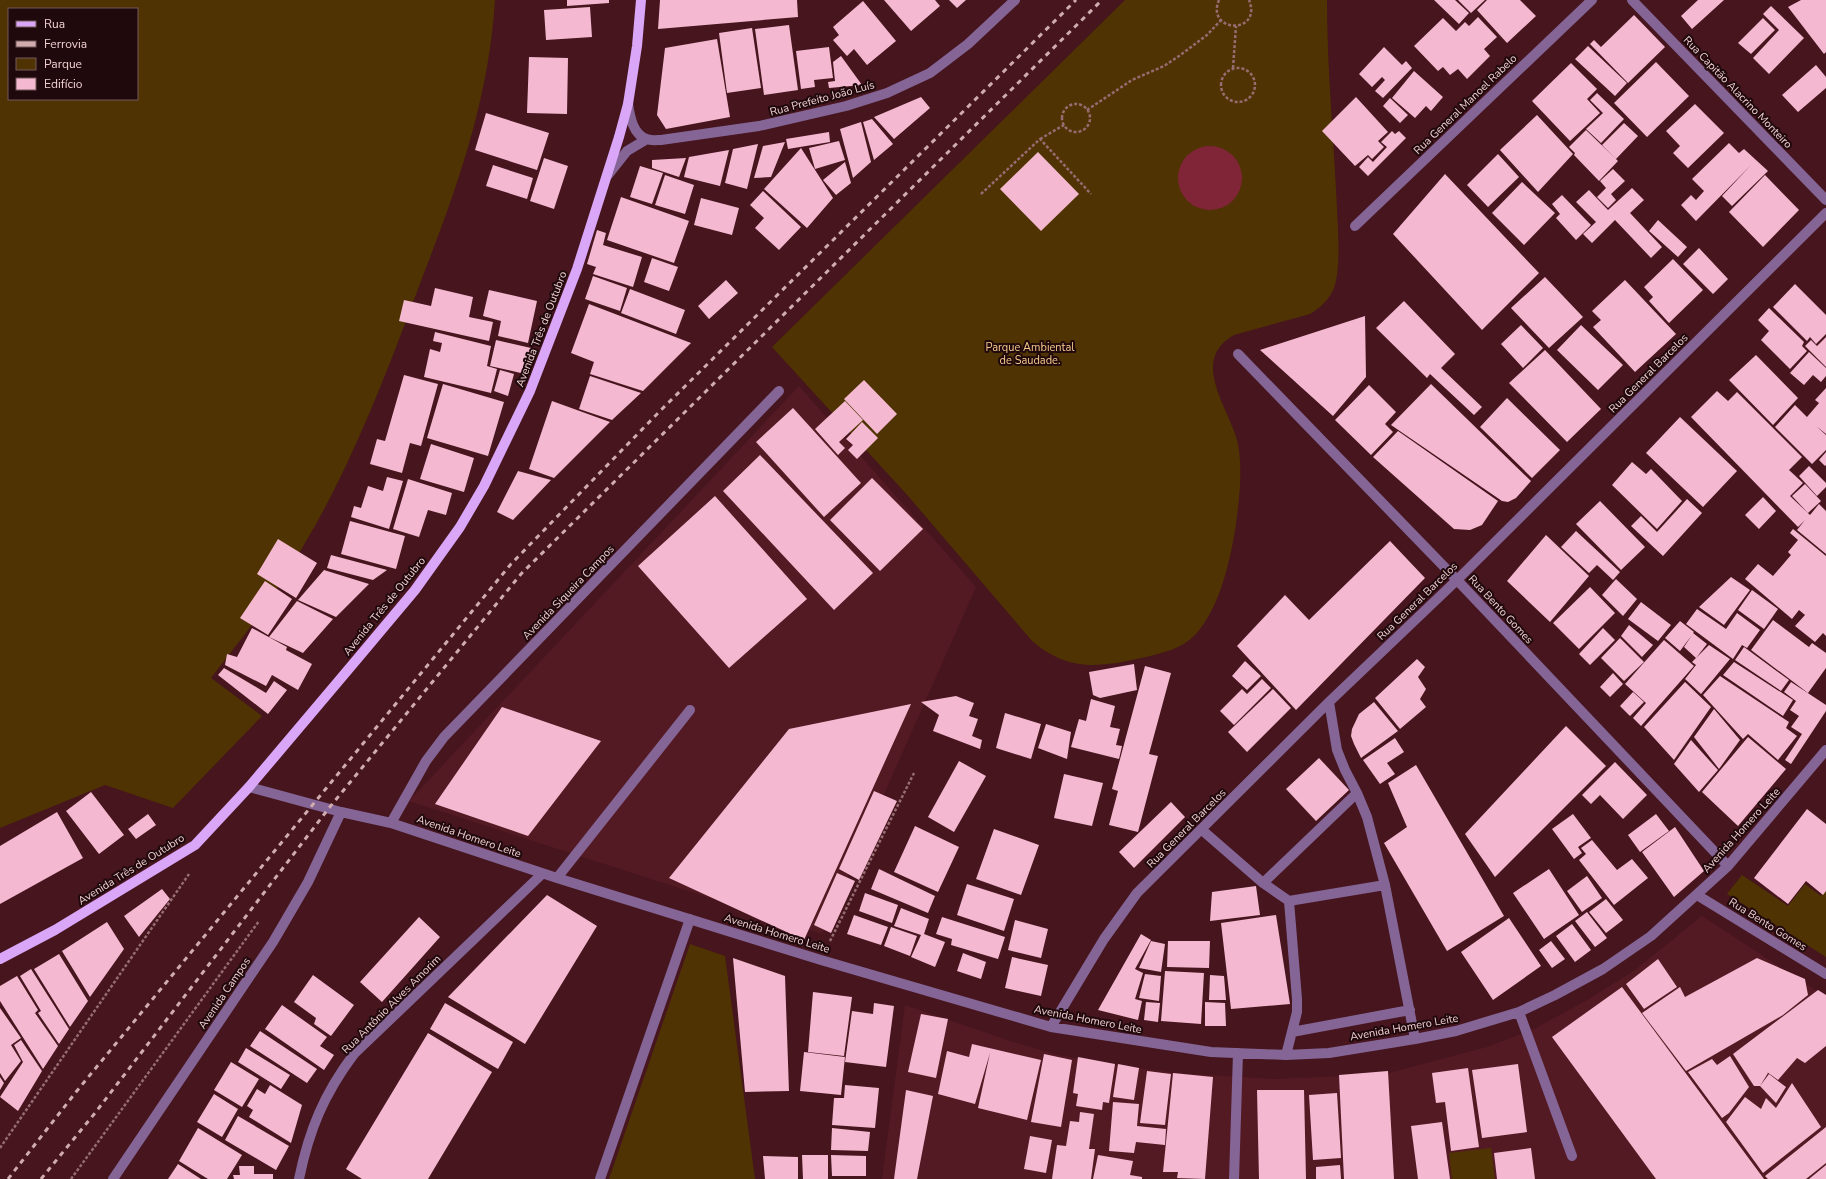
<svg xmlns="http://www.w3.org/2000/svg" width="1826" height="1179" font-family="'Nunito Sans',sans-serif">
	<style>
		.built { fill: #541a24 }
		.green { fill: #503302; fill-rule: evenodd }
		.water { fill: #802537 }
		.building { fill: #f4b9d1 }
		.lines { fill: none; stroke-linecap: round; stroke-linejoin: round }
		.path { stroke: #966c72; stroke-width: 2.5; stroke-dasharray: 3 2; stroke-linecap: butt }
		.minor { stroke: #846596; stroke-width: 10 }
		.major { stroke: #daa6f8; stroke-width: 10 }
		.rail { stroke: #d0acaf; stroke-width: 3; stroke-dasharray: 5 5; stroke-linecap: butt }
		.labels { text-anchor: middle; stroke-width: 4; stroke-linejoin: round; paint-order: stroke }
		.street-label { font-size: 11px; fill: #f1d0d2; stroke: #1f090c }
		.park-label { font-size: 11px; fill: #f6c88c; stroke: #1f090c }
	</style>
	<rect width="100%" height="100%" fill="#46151e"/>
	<!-- built -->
	<path class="built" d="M799,386l177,201 -154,347 -413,-133z
		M1702,916l124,81v182h-944l23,-174 108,37 45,13 51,9 66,9 100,6 110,-5 102,-27 47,-18 55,-30 46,-29z"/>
	<!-- green -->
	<path class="green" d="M0,0h495c-6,97 -36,183 -71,273 -28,75 -56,150 -92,221 -20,39 -44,79 -69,115 -16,24 -35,46 -52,69l51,38 -89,92 -68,-23 -105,43zM9,9h128v90h-128z
		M1125,0h202c0,70 7,140 10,209 1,22 4,59 -3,79 -5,12 -14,20 -24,26l-76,21c-46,26 -3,75 4,109 5,28 1,59 -3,87 -6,34 -16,78 -40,104 -14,14 -30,17 -49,22 -45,10 -76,16 -114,-16l-123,-144 -137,-150z
		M1742,875l46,31 17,-22 16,12 5,-6v67l-99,-63z
		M690,944l35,12 30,223h-146z
		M1491,1148l4,31h-43l-3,-26z"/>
	<!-- water -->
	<path class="water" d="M1178 178a32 32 0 1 1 64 0a32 32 0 1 1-64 0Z"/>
	<!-- building -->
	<path class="building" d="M567,0h42v3l-42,3z
		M660,0h137l1,17 -140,12z
		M884,0h51l5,6 -29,25z
		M949,0h17l-9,8z
		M1434,0h21l14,13 -10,11z
		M1458,0h27l-14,13z
		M1487,0h33l16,16 -29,27 -30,-33z
		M1698,0h26l-32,29 -11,-13z
		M1801,0h25v52l-2,2 -36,-47z
		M863,1l33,40 -29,24 -13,-16 -7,7 -14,-16 6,-5 -6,-8z
		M1771,6l33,32 -35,36 -16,-16 26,-28 -16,-16z
		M590,7l2,30 -46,3 -2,-30z
		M1634,15l31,32 -37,36 -38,-39 4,-4 7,7z
		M1478,17l19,20 -13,12 6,7 -23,23 -9,-10 -8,6 -7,-8 -5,4 -24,-25 29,-28 13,13 9,-9 4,4z
		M1763,18l12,12 -24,24 -13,-11z
		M789,25l9,65 -34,5 -9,-66z
		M752,28l9,60 -34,5 -8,-60z
		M717,39l13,78 -64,12 -9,-14 8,-67z
		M1588,46l39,37 -12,13 -40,-37z
		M829,47l4,31 -19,2 1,7 -14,2 -5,-38z
		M1384,47l18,18 4,-4 6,7 -29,30 -8,-7 10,-11 -3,-3 -10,10 -13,-13z
		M841,56l21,29 -33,3 -1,-6 7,-1 -2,-19z
		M529,57l39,1 -1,56 -40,-1z
		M1656,62l33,34 -42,41 -33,-34z
		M1571,63l26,26 -10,10 13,14 -30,28 -38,-40z
		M1816,65l10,12v11l-28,24 -16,-17z
		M1414,71l29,26 -12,14 -5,-5 -11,12 -23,-20z
		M1597,93l27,26 -23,24 -15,-14 17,-16 -13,-13z
		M921,97l9,11 -36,31 -20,-22z
		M1356,97l32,35 -10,9 6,6 -12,12 -4,-4 -13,11 -33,-35z
		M1390,98l18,17 -8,8 -17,-17z
		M1695,104l29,29 -36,35 -15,-15 7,-7 -14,-15z
		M486,113l63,20 -12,37 -62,-20z
		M1537,115l36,39 -35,38 -38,-42z
		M872,119l21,25 -19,16 -11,-38z
		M861,122l10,40 -18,16 -13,-49z
		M1624,123l14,13 -22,23 -14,-14z
		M1586,130l32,31 -19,20 -25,-26 1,-2 -6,-6z
		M1392,131l3,3 4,-3 7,7 -38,38 -9,-9 9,-10 5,5 14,-15 -6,-5z
		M829,132l1,10 -42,7 -2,-10z
		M839,141l6,19 -30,9 -6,-21z
		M785,142l-14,35 -17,1 9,-32z
		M1729,143l10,10 5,-4 24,22 -36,35 -10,-10 29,-31 -55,56 -15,-16 10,-10 5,5 8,-9 -12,-12z
		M758,144l-11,45 -22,-6 8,-34z
		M801,148l32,50 -26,30 -43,-39z
		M729,150l-9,36 -36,-9 5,-20z
		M1038,152l41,42 -38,37 -41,-42z
		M1498,154l21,23 -31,30 -21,-22z
		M544,158l24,8 -14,43 -24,-8z
		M686,158l-7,19 -27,-9v-8z
		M845,162l6,21 -15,12 -13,-15z
		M493,165l40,13 -6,21 -41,-13z
		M640,166l23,7 -11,31 -22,-7z
		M1613,169l12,12 -14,13 5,6 -8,8 -11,-11 9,-9 -6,-7z
		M1445,174l94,99 -57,57 -89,-96z
		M665,175l29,10 -9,29 -30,-9z
		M1765,175l34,35 -36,37 -34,-35z
		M1522,182l33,31 -31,32 -32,-32z
		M1632,188l12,12 -14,13 32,34 -11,11 -36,-38 -23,23 -9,-9 13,-12 -20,-20 13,-12 19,20z
		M763,191l38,36 -22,23 -24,-22 9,-10 -14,-13z
		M1562,195l29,30 -15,15 -20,-22 4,-4 -8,-10z
		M621,197l68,24 -15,42 -67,-23z
		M701,198l38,10 -7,27 -38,-10z
		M1658,220l29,27 -9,10 -29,-26z
		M597,230l9,3 -3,12 39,12 -9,30 -40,-13 3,-7 -9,-3z
		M1699,248l29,31 -15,15 -30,-30z
		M652,258l26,9 -9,24 -25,-9z
		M1673,259l30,31 -34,33 -20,-22 4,-4 -9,-10z
		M593,276l34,12 -7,23 -35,-12z
		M1545,277l38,40 -34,31 -38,-40z
		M726,280l12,13 -29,26 -11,-13z
		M1625,280l51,54 -41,38 -42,-45 8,-7 -9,-9z
		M1795,284l31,31v19l-10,10 -6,-7 -3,4 -34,-34z
		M435,288l38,9 -4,20 24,5 -4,19 -90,-20 5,-21 27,6z
		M630,289l55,21 -9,24 -55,-21z
		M489,290l48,11 -9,42 -30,-7 3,-15 -18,-5z
		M1404,301l51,53 -14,14 41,39 -8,8 -44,-41 -3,4 -51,-50z
		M589,304l102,39 -48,48 -53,-17 4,-12 -23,-9z
		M1769,308l35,34 -2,4 5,5 -17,18 -29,-29 8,-9 -11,-11z
		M1365,316l1,61 -33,39 -73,-66z
		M1521,325l22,23 -20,20 -22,-24z
		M1581,325l42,40 -25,25 -41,-40z
		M435,332l56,14 -4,20 10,3 -6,24 -67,-16 6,-28 10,3 2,-9 -9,-2z
		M1826,337v30l-21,-21 6,-6 6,6z
		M496,340l35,8 -6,26 -35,-8z
		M1545,350l56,59 -34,33 -58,-59z
		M1809,352l17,16v8l-5,6 -8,-7 -9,10 -14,-12z
		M1756,355l42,43 -25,27 -44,-45z
		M500,370l14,4 -6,22 -14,-5z
		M404,375l34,9 -17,62 -11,-3 -8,30 -32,-9 7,-25 8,2z
		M590,376l51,17 -29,27 -33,-11z
		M864,380l33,34 -20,20 -33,-35z
		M443,384l61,18 -16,54 -61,-18z
		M1431,384l100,97 -15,17 -8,4 -6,-1 -111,-76z
		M1369,385l27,27 -11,12 8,8 -22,23 -36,-35z
		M1826,388v46l-10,-8 10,9v15l-14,14 -37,-37 20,-22 12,12 12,-14 -4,-3z
		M1717,391l11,10 9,-9 65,65 -13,13 14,13 -13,13 20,19 9,-11 7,7v43l-29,-24 8,-10 -7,7 -107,-110z
		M1507,398l53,52 -28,28 -52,-51z
		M552,401l58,21 -56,56 -25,-9z
		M845,401l18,19 -24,22 6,6 -7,7 -23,-26z
		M793,408l68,75 -37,34 -68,-75z
		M1680,417l57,54 -34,36 -57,-54z
		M862,422l16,16 -21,21 -9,-9 5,-5 -7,-6z
		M1398,431l100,70 -16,24 -12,5 -16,-1 -81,-72z
		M431,444l43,14 -10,34 -44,-13z
		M1826,452v13l-1,1 -6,-6z
		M760,455l113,118 -39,37 -111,-119z
		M1632,462l14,12 5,-5 31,32 -25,28 -45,-44z
		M1809,466l17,17v4l-9,9 -18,-20z
		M518,471l33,9 -38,40 -16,-8z
		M387,477l16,4 -14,48 -38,-12 3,-11 7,2 7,-22 15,5z
		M872,478l51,51 -43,42 -50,-51z
		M408,479l44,14 -6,22 -18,-5 -9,27 -26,-8z
		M1805,484l16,17 -13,12 -16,-17z
		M715,496l92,103 -78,69 -91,-102z
		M1763,497l13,14 -17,18 -14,-14z
		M1687,499l15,14 -39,43 -32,-30 10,-10 16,16z
		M1600,501l45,46 -24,23 -45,-46z
		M350,521l55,15 -9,33 -55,-15z
		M1793,529l33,27v80l-3,-3 -8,9 -20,-16 10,-11 -6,-5 -7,9 -47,-40 13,-15 15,12 18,-21 -3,-3 10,-12 -8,-7z
		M1576,531l44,41 -7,8 -16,-15 -8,8 -28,-26z
		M1546,535l43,41 -39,46 -43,-41z
		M278,539l39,24 -21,35 -39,-24z
		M1390,541l35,37 -129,132 -59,-64 48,-51 24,25z
		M331,555l56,15 -14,10 -46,-12z
		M324,570l45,14 -33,33 -38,-17z
		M1731,577l19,13 -26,35 -25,-18z
		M1616,579l21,20 -14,17 -21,-21z
		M265,581l27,18 -24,36 -28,-17z
		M1590,587l25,26 -36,36 -26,-26z
		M1752,590l26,19 -14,20 -26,-19z
		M297,601l36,18 -30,34 -34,-16z
		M1641,602l30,23 -13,16 -30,-22z
		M1697,609l29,20 11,-16 23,17 -13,18 -5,-3 -9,14 -47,-35z
		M1773,620l36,27 3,-4 14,10v15l-18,25 -57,-43z
		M1680,621l14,11 -1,1 14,11 -11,14 -12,-11 8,-12 -12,16 -15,-13z
		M1629,625l24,20 -11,12 -21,-21z
		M252,628l35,19 -1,3 26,14 -14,26 -26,-15 -6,11 -41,-21 2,-11 10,3z
		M1603,628l12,12 -25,25 -11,-11z
		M1620,638l24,24 -20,19 -23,-23z
		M1664,640l30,26 -53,60 -8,-8 13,-15 -21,-19z
		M1709,645l21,14 -29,35 -16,-15 11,-14 -4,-3z
		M1744,647l45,33 -8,11 -46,-31z
		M1417,659l8,8 -7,10 8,12 -6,10 6,8 -26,22 -25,-31z
		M1245,661l16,15 -14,14 -15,-14z
		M1734,662l59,38 -10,16 -60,-41z
		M1134,664l3,26 -37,8 -7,-3 -4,-23z
		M1145,666l26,7 -22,81 9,2 -20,76 -29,-7 9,-34 -6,-2z
		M224,668l42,25 8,-12 13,9 -19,24 -50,-39z
		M1613,673l10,11 -13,13 -10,-10z
		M1720,676l69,46 -3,6 11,8 -19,24 -30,-26 -5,5 -40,-44z
		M1262,679l9,9 -37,37 -14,-14 22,-22 5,5z
		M1685,682l26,25 -37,53 -30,-33z
		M1791,682l35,23v6l-35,53 -6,-4 17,-26 -11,-7 8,-11 -9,-6 6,-9 -12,-9z
		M1273,689l18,19 -44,44 -19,-20z
		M1633,692l11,10 -14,14 -10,-10z
		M956,696l18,7 -5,13 9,3 -6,17 10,4 -2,9 -47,-18 6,-16 -18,-13z
		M1091,699l24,7 -5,21 10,2 -4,16 6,1 -3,13 -48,-12 8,-28 7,2z
		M1374,702l24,29 -37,27 -7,-14 -3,-8 1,-7 7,-15z
		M911,704l-107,236 -135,-62 120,-149z
		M502,707l99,34 -73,95 -93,-32z
		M1714,709l26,31 -21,29 -25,-32z
		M1005,713l36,11 -10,35 -35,-11z
		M1046,724l25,8 -4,27 -29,-11z
		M1566,726l40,40 -111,111 -30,-43z
		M1748,737l38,32 -48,57 -36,-34z
		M1395,738l9,14 -17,11 8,11 -15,10 -17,-24z
		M1691,740l27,30 -19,22 -25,-28z
		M1319,758l30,32 -33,31 -30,-32z
		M959,761l27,15 -32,56 -26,-15z
		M1615,762l32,33 -24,24 -23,-24 -9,9 -9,-9z
		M1416,765l88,151 -57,35 -63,-108 23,-16 -19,-44z
		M1064,774l39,9 -11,43 -38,-8z
		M874,791l23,10 -38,79 -20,-11z
		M91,792l33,43 -25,19 -33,-43z
		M1171,802l14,15 -51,51 -15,-16z
		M1807,809l19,15v67l-3,4 -17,-14 -18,23 -34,-26z
		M57,812l26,46 -83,46v-58z
		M148,814l8,11 -20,14 -8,-10z
		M1573,814l18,24 -13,9 4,6 -8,6 -22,-30z
		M1656,814l13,17 -29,21 -12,-17z
		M915,826l44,21 -21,45 -44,-20z
		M1675,827l29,44 -30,26 -32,-45z
		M994,829l45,16 -18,50 -45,-16z
		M1592,840l25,30 15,-11 16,19 -34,27 -35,-45 7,-6 -5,-6z
		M879,869l56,27 -7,17 -57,-24z
		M1549,869l30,46 -35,24 -31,-46z
		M837,873l18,8 -24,52 -17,-8z
		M1587,876l15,22 -20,14 -15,-21z
		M967,884l47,15 -10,32 -47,-16z
		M1256,886l4,29 -50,6 2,-29z
		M162,889l8,10 -31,38 -15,-21z
		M865,893l33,12 -6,18 -33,-12z
		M547,895l50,31 -72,118 -77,-47z
		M1606,899l17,21 -17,13 -17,-21z
		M901,908l28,11 -5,15 21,8 -10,25 -24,-10 10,-22 -27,-9z
		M1587,912l20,26 -12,9 -20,-26z
		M854,915l34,12 -7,18 -34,-11z
		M1276,915l14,89 -59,5 -10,-86z
		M419,917l21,20 -58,65 -22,-20z
		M942,917l63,20 -7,22 -47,-14 1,-6 -16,-5z
		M1509,918l32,48 -48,34 -32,-48z
		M1015,920l33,9 -7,29 -33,-8z
		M107,922l17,27 -34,48 -28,-46z
		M1572,924l19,26 -16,12 -19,-26z
		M891,927l26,9 -7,20 -26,-10z
		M1141,934l10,6 -16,29 8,4 -8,26 7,2 -4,19 -40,-10z
		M1151,941l14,3 -4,28 -22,-4z
		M1168,941h42l-1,27 -42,-1z
		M1551,941l14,18 -13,9 -13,-18z
		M963,953l23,9 -5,17 -24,-8z
		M59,954l29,47 -18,26 -36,-58z
		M1012,957l36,8 -7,31 -36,-8z
		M733,958l52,18 4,115 -44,1z
		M1757,958l48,21 3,16 -25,20 -97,56 -44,-58 38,-26 5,10z
		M1658,959l19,28 -33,22 -18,-25z
		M31,969l38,60 -10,15 -21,-31 3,-2 -21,-35z
		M1165,971l39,2 -3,51 -40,-3z
		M1145,974l16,2 -2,25 -20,-3z
		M313,975l41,30 -23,31 -17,-12 2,-6 -22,-16z
		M1210,975l14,1 2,24h-17z
		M17,976l21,34 -3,3 23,33 -15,23 -43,-68v-15z
		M1622,987l142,192h-108l-104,-142z
		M1818,990l8,5v51l-21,17 -8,-5 -19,22 -11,-8 1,1 -8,13h-6l-21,-32z
		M813,992l39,5 -8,59 -36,-4z
		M1146,1002l14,1 -2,19 -14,-2z
		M1205,1002l20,1 1,23h-21z
		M445,1003l68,39 -15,27 -68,-40z
		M874,1003l20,3 -8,61 -41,-5 7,-51 21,3z
		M282,1005l45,32 -7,9 14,9 -10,15 -59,-41z
		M0,1008l21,30 -10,7 10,16 -16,20 -5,-8z
		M921,1014l27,5 -12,59 -28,-6z
		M260,1031l57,38 -10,14 -57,-37z
		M428,1033l64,39 -64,107h-66l-16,-10z
		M21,1040l21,31 -24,40 -18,-14 23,-35 -9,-17z
		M972,1044l69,16 -14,60 -49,-12 12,-55 -15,51 -37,-10 9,-43 22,6z
		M246,1048l44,27 -9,14 -43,-27z
		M804,1052l41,5 -4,38 -41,-4z
		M1044,1054l28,6 -11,67 -30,-5z
		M1730,1056l19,31 -20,26 -7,5 -34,-46 24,-13 5,6z
		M1078,1057l37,7 -6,39 -6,-1 -1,8 -26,-4 2,-12 -5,-1z
		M231,1062l28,17 -17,28 -28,-17z
		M1118,1064l21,4 -5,32 -21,-3z
		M1518,1064l9,68 -45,6 -10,-68z
		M1468,1068l11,79 -28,4 -6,-49 -9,1 -4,-30z
		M1147,1071l24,3 -6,51 -25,-2z
		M1388,1071l6,108h-50l-5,-104z
		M1173,1073l40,4 -8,102 -28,-1 1,-6h-15z
		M1769,1074l17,13 -10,16 -16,-17z
		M0,1077l4,6 -4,7z
		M1792,1083l29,44 -58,46 -37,-51 19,-25 16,12 5,-11 10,10z
		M270,1085l32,20 -11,38 -42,-26 4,-7 -6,-4 10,-17 8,5z
		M845,1085l34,3 -4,40 -43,-3 2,-27h10z
		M906,1090l27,6 -16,83h-23z
		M1257,1090h47l2,89h-47z
		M1337,1093l4,65 -28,2 -4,-65z
		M214,1094l24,15 -16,28 -25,-15z
		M1113,1102l26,2 -2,22 29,3 -1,16 -29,-3 -2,11 -25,-2z
		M1080,1112l14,2 -5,35h6l-4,30h-39l5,-34 9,1 4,-25 9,1z
		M238,1116l51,30 -13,24 -51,-30z
		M1442,1122l8,57h-32l-7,-53z
		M1826,1127v36l-20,16h-38l-3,-3z
		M198,1128l44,27 -15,24h-19l-29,-18z
		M832,1128l38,4 -2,19 -37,-1z
		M1030,1136l22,4 -6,33 -22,-4z
		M1531,1148l4,31h-38l-3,-26z
		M802,1155h26v24h-25z
		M831,1155l35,1v20h-34z
		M1098,1155l35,6 -3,14 12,2v2h-49z
		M763,1156l35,1v22h-33z
		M178,1164l23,15h-33z
		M1340,1165l1,14h-25v-12z
		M1826,1165v14h-17z
		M239,1166h15v8h19v5h-39l-1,-4h7z"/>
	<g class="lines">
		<!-- path -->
		<path class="path" d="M1219,0c-14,33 44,35 30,0
			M1221 85a17 17 0 1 1 34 0a17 17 0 1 1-34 0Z
			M1233,68l3,-42
			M1062 118a14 14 0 1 1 28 0a14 14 0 1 1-28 0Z
			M1087,110l45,-30 32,-14 15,-10 28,-21 14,-15
			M1040,139l24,-14
			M981,194l59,-55 51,55
			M830,941l84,-168
			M0,1148l189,-274
			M71,1179l188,-258"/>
		<!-- minor -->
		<path class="minor" d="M1632,0l194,200
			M628,104c2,13 5,31 19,35 4,2 10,1 14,1l98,-14 87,-20 41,-13 43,-20 38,-29 47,-44
			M608,175l19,-24 20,-12
			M1355,226l237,-226
			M1238,354l219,226 271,286
			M249,787l92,25 50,11 166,55 264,82 230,67 160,25 75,3 43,-2 86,-14 41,-8 63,-19 36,-17 48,-26 48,-33 77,-70 98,-116
			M391,823l35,-62 18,-24 335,-346
			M1202,830l61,53 26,18 96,-16 -18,-68 -10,-24 -12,-23 -8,-20 -8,-48
			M557,878l133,-168
			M1263,883l94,-90
			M1385,885l30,154
			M1697,895l129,79
			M1519,1012l53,144
			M1051,1027l53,-88 33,-46 192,-191 128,-122 369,-367
			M1292,1032l118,-22
			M1286,1055l11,-43v-13l-8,-98
			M113,1179l160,-237 35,-60 33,-70
			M299,1179c10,-49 25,-85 55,-125l188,-180
			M600,1179l90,-260
			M1234,1179l4,-126"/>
		<!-- major -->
		<path class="major" d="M0,959l55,-29 140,-85 54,-58 109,-129 57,-68 45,-63 24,-41 46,-95 47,-122 42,-132 9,-33 9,-58 4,-46"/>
		<!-- rail -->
		<path class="rail" d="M8,1179l68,-87 435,-528 151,-155 414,-409
			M41,1179l54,-66 234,-305 192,-234 581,-574"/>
	</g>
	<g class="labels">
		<!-- street labels -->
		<g class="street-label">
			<text transform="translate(1738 92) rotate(46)" y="4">Rua Capitão Alacrino Monteiro</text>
			<text transform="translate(822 98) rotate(-15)" y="4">Rua Prefeito João Luís</text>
			<text transform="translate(1465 104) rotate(-44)" y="4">Rua General Manoel Rabelo</text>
			<text transform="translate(541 329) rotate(-69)" y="4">Avenida Três de Outubro</text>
			<text transform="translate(1648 373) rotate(-45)" y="4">Rua General Barcelos</text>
			<text transform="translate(568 592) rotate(-46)" y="4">Avenida Siqueira Campos</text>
			<text transform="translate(1417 601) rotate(-44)" y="4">Rua General Barcelos</text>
			<text transform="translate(384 606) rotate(-51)" y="4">Avenida Três de Outubro</text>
			<text transform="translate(1501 609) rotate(47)" y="4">Rua Bento Gomes</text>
			<text transform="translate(1186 828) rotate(-45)" y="4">Rua General Barcelos</text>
			<text transform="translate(1741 830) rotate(-48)" y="4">Avenida Homero Leite</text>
			<text transform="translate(469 836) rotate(19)" y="4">Avenida Homero Leite</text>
			<text transform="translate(131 869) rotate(-32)" y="4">Avenida Três de Outubro</text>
			<text transform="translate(1768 924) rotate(32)" y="4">Rua Bento Gomes</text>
			<text transform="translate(777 933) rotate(17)" y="4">Avenida Homero Leite</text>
			<text transform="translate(224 993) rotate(-56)" y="4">Avenida Campos</text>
			<text transform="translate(391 1004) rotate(-45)" y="4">Rua Antônio Alves Amorim</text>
			<text transform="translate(1088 1019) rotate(11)" y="4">Avenida Homero Leite</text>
			<text transform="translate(1404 1027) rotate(-10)" y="4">Avenida Homero Leite</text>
		</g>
		<!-- park labels -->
		<g class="park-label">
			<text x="1030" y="351">Parque Ambiental<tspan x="1030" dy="13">de Saudade.</tspan></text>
		</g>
	</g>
	<!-- legend -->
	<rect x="8" y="8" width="130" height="92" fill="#1f090c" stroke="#73595b"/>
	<rect x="16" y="21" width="20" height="6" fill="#daa6f8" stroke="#73595b"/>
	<text x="44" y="28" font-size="12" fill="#f1d0d2">Rua</text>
	<rect x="16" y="41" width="20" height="6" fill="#d0acaf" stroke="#73595b"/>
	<text x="44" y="48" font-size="12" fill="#f1d0d2">Ferrovia</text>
	<rect x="16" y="58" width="20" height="12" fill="#503302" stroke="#73595b"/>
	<text x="44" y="68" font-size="12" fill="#f1d0d2">Parque</text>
	<rect x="16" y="78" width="20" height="12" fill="#f4b9d1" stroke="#73595b"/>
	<text x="44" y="88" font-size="12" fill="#f1d0d2">Edifício</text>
</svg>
